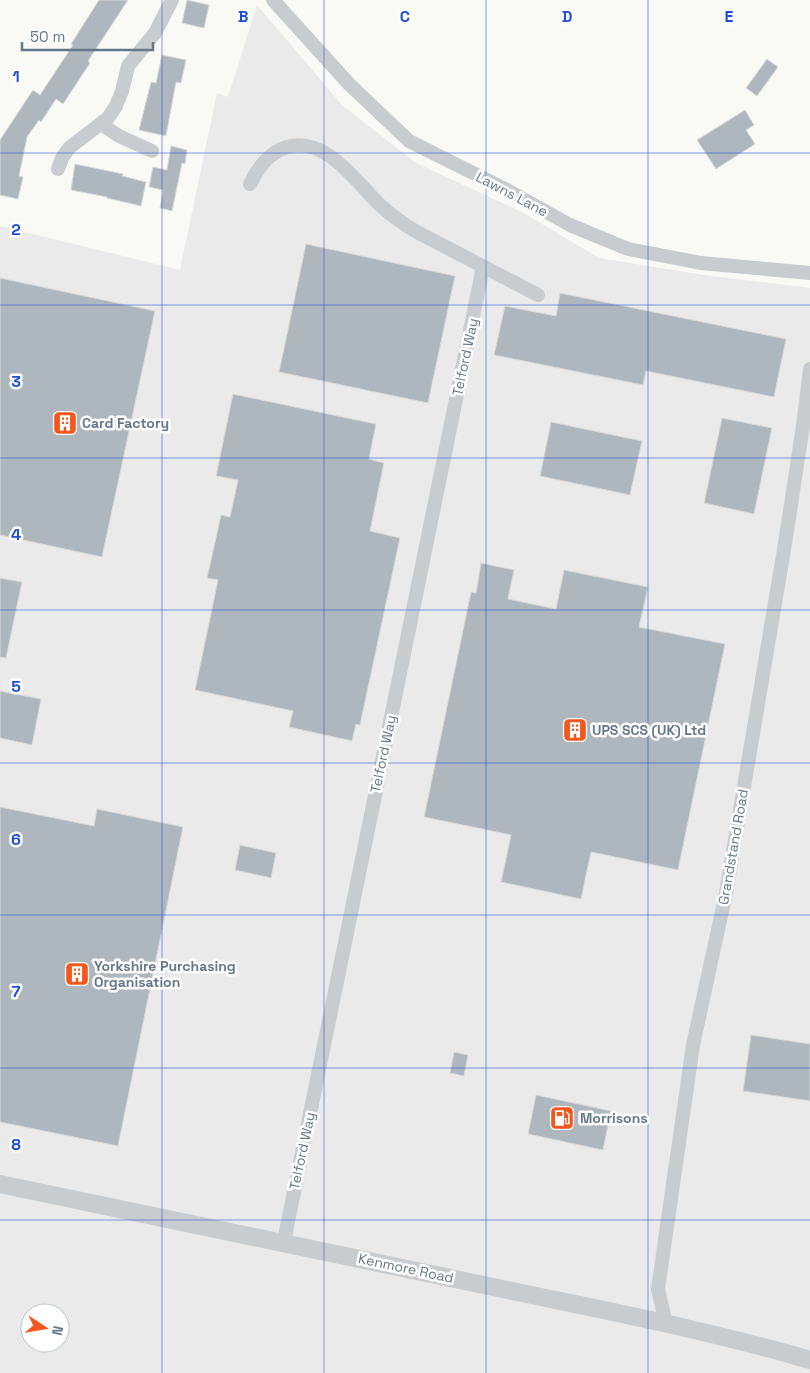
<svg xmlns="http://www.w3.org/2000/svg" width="810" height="1373" font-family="'Space Grotesk',sans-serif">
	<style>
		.built { fill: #e9eae9; fill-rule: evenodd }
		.building { fill: #aeb7bd; stroke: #dadad8 }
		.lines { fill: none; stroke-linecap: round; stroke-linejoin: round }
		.minor { stroke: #c8cccf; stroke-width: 14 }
		.tertiary { stroke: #c8cccf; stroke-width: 18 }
		.grid { fill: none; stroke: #1d4ed8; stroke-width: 1; stroke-opacity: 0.55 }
		.labels { text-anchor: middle; stroke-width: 5; stroke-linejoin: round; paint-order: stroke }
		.street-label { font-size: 14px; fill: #657889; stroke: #fff }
		.poi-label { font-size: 14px; font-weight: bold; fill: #657889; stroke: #fff; text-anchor: start }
		.grid-label { font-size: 16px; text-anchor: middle; font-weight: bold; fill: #1d4ed8; stroke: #fff; stroke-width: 5; stroke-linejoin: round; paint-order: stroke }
	</style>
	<rect width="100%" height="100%" fill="#f9f9f6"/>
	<!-- built -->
	<path class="built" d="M257,5l85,100 74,58 106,49 77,46 105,17 106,13v1085h-810v-1147l180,44 37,-177 11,4zM30,1313h30v30h-30z"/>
	<!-- building -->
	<path class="building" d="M99,0h29l-40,61 2,2 -27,41 -7,-5 -15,23 -2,-2 -12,17 -8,39 4,1 -5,22 -18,-4v-55l33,-50 7,5 33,-50 -2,-1z
		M187,0l22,5 -5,23 -22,-5z
		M162,55l24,5 -5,23 -5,-1 -10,54 -27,-6 12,-48 5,1z
		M767,59l11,8 -21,29 -11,-8z
		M745,110l9,15 -8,5 9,14 -39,25 -19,-29z
		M171,146l16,4 -2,14 -3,-1 -10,48 -12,-3 3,-18 -14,-3 4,-20 14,3z
		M75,164l48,10 -1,2 24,6 -5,24 -34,-8v-1l-36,-7z
		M306,244l149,32 -27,127 -149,-31z
		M0,278l155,33 -53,246 -102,-22z
		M560,293l226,46 -12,58 -128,-26 -3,14 -149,-30 11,-49 51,10z
		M233,394l143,30 -7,35 15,4 -14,68 30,7 -40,187 -4,-1 -4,17 -63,-14 4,-16 -98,-21 23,-110 -11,-2 14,-63 9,2 8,-37 -22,-4z
		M722,418l50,10 -18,86 -50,-11z
		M551,422l91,19 -12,54 -90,-19z
		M481,563l33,7 -6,29 48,10 8,-39 84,17 -9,40 86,17 -47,226 -87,-18 -10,47 -80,-17 10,-47 -87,-18 47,-225 5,1z
		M0,578l22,4 -16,76 -6,-1z
		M0,691l41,8 -9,46 -32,-7z
		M0,807l94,19 3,-17 86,18 -65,319 -118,-24z
		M240,845l36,8 -5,25 -36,-8z
		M751,1035l59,9v57l-67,-10z
		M454,1052l14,3 -4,21 -14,-3z
		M536,1095l75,16 -8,39 -75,-16z"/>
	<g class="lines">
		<!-- minor -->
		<path class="minor" d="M273,0l76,84 60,57 98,49 63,35 58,24 73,14 109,10
			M101,124l18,12 33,15
			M58,169l4,-11 7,-10 39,-30 8,-12 6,-15 6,-25 27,-33 17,-33
			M250,184c8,-16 18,-31 37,-37 39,-11 68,34 93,58 11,10 23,19 37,27l121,63
			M284,1241l199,-974
			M666,1324l-8,-35 35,-244 33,-152 58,-343 19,-124 7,-57"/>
		<!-- tertiary -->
		<path class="tertiary" d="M0,1184c166,34 332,68 498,104 104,22 210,42 312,72"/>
	</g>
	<!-- grid -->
	<path class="grid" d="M162,0v1373M324,0v1373M486,0v1373M648,0v1373M0,153h810M0,305h810M0,458h810M0,610h810M0,763h810M0,915h810M0,1068h810M0,1220h810"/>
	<!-- icons -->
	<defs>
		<symbol id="building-square" viewBox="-11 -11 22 22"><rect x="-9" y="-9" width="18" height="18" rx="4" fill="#f3571c" stroke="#fff"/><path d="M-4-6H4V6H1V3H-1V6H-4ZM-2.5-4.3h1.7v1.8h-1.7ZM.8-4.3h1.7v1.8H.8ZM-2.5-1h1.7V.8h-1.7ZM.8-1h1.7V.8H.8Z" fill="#fff"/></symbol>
		<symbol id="fuel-square" viewBox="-11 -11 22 22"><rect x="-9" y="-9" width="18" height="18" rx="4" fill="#f3571c" stroke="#fff"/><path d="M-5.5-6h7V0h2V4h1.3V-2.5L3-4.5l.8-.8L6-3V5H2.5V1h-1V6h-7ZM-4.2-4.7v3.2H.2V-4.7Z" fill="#fff"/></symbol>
	</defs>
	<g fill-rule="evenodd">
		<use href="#building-square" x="51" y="409" width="28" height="28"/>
		<use href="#building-square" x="561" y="716" width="28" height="28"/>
		<use href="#building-square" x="63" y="960" width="28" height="28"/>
		<use href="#fuel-square" x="548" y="1104" width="28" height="28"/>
	</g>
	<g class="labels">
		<!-- street labels -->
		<g class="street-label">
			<text transform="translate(512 194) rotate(28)" y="5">Lawns Lane</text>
			<text transform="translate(465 357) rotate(-78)" y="5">Telford Way</text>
			<text transform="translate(383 754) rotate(-78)" y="5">Telford Way</text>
			<text transform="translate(733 847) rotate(-80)" y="5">Grandstand Road</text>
			<text transform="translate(302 1151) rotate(-78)" y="5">Telford Way</text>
			<text transform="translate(406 1268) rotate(12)" y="5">Kenmore Road</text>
		</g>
		<!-- poi labels -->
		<g class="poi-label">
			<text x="82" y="428">Card Factory</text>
			<text x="592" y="735">UPS SCS (UK) Ltd</text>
			<text x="94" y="971">Yorkshire Purchasing<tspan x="94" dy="16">Organisation</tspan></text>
			<text x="580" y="1123">Morrisons</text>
		</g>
	</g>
	<g class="grid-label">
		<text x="243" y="22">B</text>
		<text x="405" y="22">C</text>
		<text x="567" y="22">D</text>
		<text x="729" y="22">E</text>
		<text x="16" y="82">1</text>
		<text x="16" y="235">2</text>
		<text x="16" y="387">3</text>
		<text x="16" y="540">4</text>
		<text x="16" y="692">5</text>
		<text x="16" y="845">6</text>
		<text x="16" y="997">7</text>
		<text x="16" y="1150">8</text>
	</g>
	<!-- north arrow -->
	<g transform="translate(45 1328) rotate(102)"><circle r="24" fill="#ffffff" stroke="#c1c9d0"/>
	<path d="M0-4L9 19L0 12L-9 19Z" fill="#f3571c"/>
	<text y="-8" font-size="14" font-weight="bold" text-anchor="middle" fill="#657889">N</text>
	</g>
	<!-- scale -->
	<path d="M22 42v8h131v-8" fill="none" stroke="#657889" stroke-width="2.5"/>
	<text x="30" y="42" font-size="15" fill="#657889" stroke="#ffffff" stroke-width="4" paint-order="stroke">50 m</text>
</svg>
